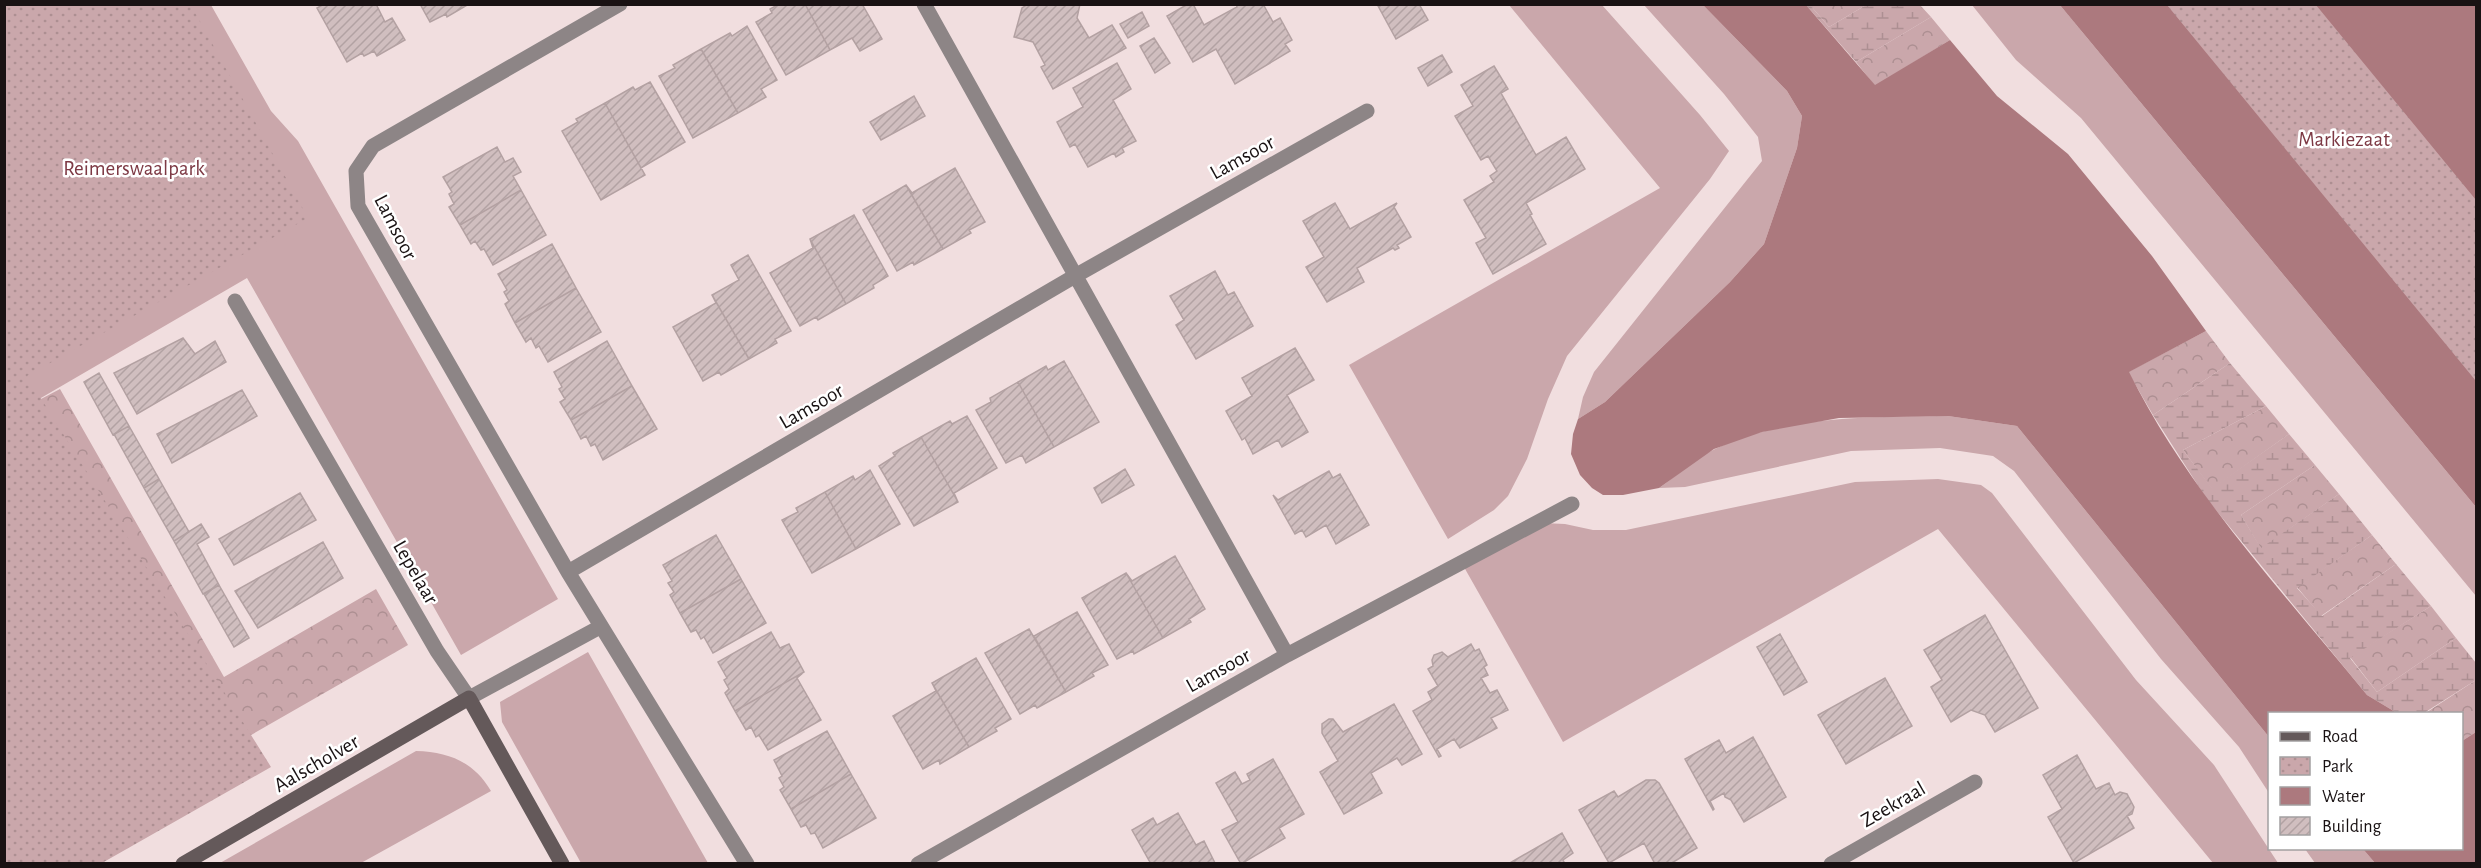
<svg xmlns="http://www.w3.org/2000/svg" width="2481" height="868" font-family="'Alegreya Sans',sans-serif">
	<style>
		.grass { fill: #caa7ab }
		.forest { fill: url(#forest-crowns) }
		.wetland { fill: url(#wetland-marsh) }
		.park { fill: url(#park-dots) }
		.water { fill: #ac797e }
		.building { fill: url(#building-hatch); stroke: #b3a1a2; stroke-width: 1.5 }
		.lines { fill: none; stroke-linecap: round; stroke-linejoin: round }
		.street { stroke: #8d8586; stroke-width: 15 }
		.secondary { stroke: #64595a; stroke-width: 15 }
		.labels { text-anchor: middle; stroke-width: 5; stroke-linejoin: round; paint-order: stroke }
		.park-label { font-size: 21px; fill: #7d3944; stroke: #fff }
		.street-label { font-size: 21px; fill: #191213; stroke: #fff }
	</style>
	<defs>
		<pattern id="forest-crowns" width="20" height="18" patternUnits="userSpaceOnUse" patternTransform="scale(1.5)"><rect width="20" height="18" fill="#caa7ab"/><path d="M2 6a3 3 0 1 1 6 0M12 15a3 3 0 1 1 6 0" fill="none" stroke="#ad8f92"/></pattern>
		<pattern id="wetland-marsh" width="20" height="14" patternUnits="userSpaceOnUse" patternTransform="scale(1.5)"><rect width="20" height="14" fill="#caa7ab"/><path d="M1 5h8M5 5V1M11 12h8M15 12V8" fill="none" stroke="#ad8f92"/></pattern>
		<pattern id="park-dots" width="8" height="8" patternUnits="userSpaceOnUse" patternTransform="scale(1.5)"><rect width="8" height="8" fill="#caa7ab"/><path d="M2 2h.1M6 6h.1" fill="none" stroke="#ad8f92" stroke-width="1.8" stroke-linecap="round"/></pattern>
		<pattern id="building-hatch" width="6" height="6" patternUnits="userSpaceOnUse" patternTransform="scale(1.5)"><rect width="6" height="6" fill="#d0bebf"/><path d="M-1 1l2-2M0 6l6-6M5 7l2-2" fill="none" stroke="#b2a2a3"/></pattern>
	</defs>
	<rect width="100%" height="100%" fill="#f1dedf"/>
	<!-- grass -->
	<path class="grass" d="M5,5h206l60,106 27,30 260,458 -97,56 -214,-377 -225,131 -17,113z
		M1509,5h93l98,110 29,36 -19,28 -143,177 -19,43 -21,60 -19,37 -14,14 -46,29 -99,-174 311,-177z
		M1644,5h59l84,86 15,25 -5,32 -33,96 -34,38 -125,120 -27,17 5,-22 11,-25 168,-211 -4,-24 -34,-43z
		M1972,5h88l416,502v89l-395,-478 -65,-58z
		M1948,416l69,10 252,311v56l-30,-46 -78,-88 -147,-188 -21,-15 -53,-8 -89,3 -166,36 -26,1c18,-12 36,-30 56,-39 70,-34 157,-32 233,-33z
		M1938,479l43,6 11,8 144,187 78,85 64,98h-65l-275,-334 -375,213 -103,-182 83,-37 22,1 28,6h33l229,-48z
		M588,652l120,211h-127l-79,-141 -2,-20z
		M416,751c33,1 58,11 75,40l-130,72h-141z
		M2305,849h58l12,14h-60z"/>
	<!-- forest -->
	<path class="forest" d="M1810,5h56l-37,22z
		M1931,17l19,23 -75,46 -19,-24z
		M2206,331l24,32 -77,52 -25,-43z
		M60,389l164,288 152,-88 32,56 -380,218 -23,1 -1,-122 18,-333z
		M2266,406l23,28 -77,55 -29,-39z
		M2315,465l24,29 -78,55 -20,-34z
		M2372,535l24,29 -75,52 -24,-29z
		M2431,606l25,32 -79,54 -27,-35z
		M2476,680v52l-14,9v-27h-38z"/>
	<!-- wetland -->
	<path class="wetland" d="M1806,5h4l19,22 37,-22h54l11,12 -75,45z
		M2230,363l36,43 -83,44 29,38 77,-54 26,31 -74,50 20,33 78,-54 33,41 -75,53 25,28 74,-52 35,42 -81,52 27,34 79,-54 20,25v17l-52,33h-27l-30,-18 -161,-197 -53,-83z"/>
	<!-- park -->
	<path class="park" d="M5,4l186,1 117,213 -281,158 244,391 -169,96h-97z
		M2060,5h416v501z"/>
	<!-- water -->
	<path class="water" d="M1703,5h103l69,80 75,-45 47,56 71,58 84,102 54,75 -77,41c59,119 154,220 238,323l30,18 -127,1 -1,23 -252,-311 -69,-10 -109,2 -77,14 -48,17 -55,39 -36,7h-20l-11,-7 -12,-13 -9,-21 2,-20 5,-15 27,-17 125,-120 34,-38 33,-96 5,-32 -15,-25z
		M2060,5h107l309,376v126z
		M2316,5h160v195z
		M2476,732v131h-101l-12,-14 99,-1v-107z"/>
	<!-- building -->
	<path class="building" d="M324,4h52l9,18 7,-4 13,22 -28,16 -3,-5 -10,5 -2,-3 -15,9 -30,-54z
		M420,4h49l-22,13 -1,-3 -16,8z
		M779,4h26l25,46 -44,25 -30,-53 16,-9 -2,-4z
		M805,4h57l20,35 -22,12 -8,-13 -22,12z
		M1028,4h52l-3,14 12,20 23,-13 14,23 -73,41 -12,-22 4,-2 -12,-23 -19,-5 8,-29z
		M1188,4h5l11,21 33,-18 -1,-3h27l10,18 7,-4 12,22 -7,4 5,7 -55,33 -19,-35 -23,13 -26,-46z
		M1377,4h42l9,16 -32,19z
		M1142,12l7,14 -21,12 -8,-14z
		M747,26l30,54 -16,9 5,8 -28,16 -37,-64 29,-16 2,3z
		M1154,38l16,25 -15,10 -15,-27z
		M701,49l37,64 -45,25 -34,-62 16,-8 -2,-3z
		M1442,55l10,17 -24,14 -10,-18z
		M1117,63l14,26 -18,11 23,41 -14,7 2,4 -8,5 -2,-4 -26,14 -13,-23 -5,3 -13,-25 26,-15 -10,-19z
		M1494,66l14,23 -7,4 35,62 30,-18 19,32 -59,34 6,11 -2,1 16,29 -53,30 -17,-31 10,-5 -22,-38 30,-18 -4,-6 7,-5 -9,-15 -7,4 -26,-44 18,-10 -12,-21z
		M650,82l35,60 -44,26 -36,-65 28,-16 2,3z
		M914,96l11,20 -44,24 -11,-18z
		M605,103l40,72 -44,25 -39,-69 16,-9 -2,-3z
		M497,147l8,15 8,-4 8,14 -8,4 8,14 -61,35 -11,-18 5,-3 -5,-10 3,-2 -9,-15z
		M955,168l30,54 -16,8 2,3 -28,16 -37,-64 6,8z
		M906,185l37,64 -29,16 -1,-3 -16,9 -34,-61z
		M521,190l25,45 -53,30 -9,-16 -3,1 -6,-9 -4,3 -11,-19z
		M1335,203l15,26 47,-26 -3,4 17,30 -14,8 2,3 -4,2 -2,-2 -36,20 7,14 -37,20 -21,-35 18,-10 -21,-36z
		M854,215l34,61 -15,9 1,3 -28,16 -36,-65z
		M810,239l36,65 -28,16 -2,-3 -16,9 -30,-53 43,-25z
		M552,244l24,44 -61,35 -10,-19 4,-3 -5,-9 3,-2 -9,-16z
		M748,255l43,76 -16,8 2,4 -28,16 -37,-64 27,-15 -8,-15z
		M1215,271l13,24 6,-3 19,34 -57,33 -20,-34 8,-5 -14,-24z
		M576,288l25,44 -53,30 -9,-16 -3,2 -5,-10 -5,4 -11,-19z
		M712,295l37,64 -28,16 -2,-3 -16,9 -30,-54 43,-24z
		M183,338l12,16 20,-13 11,21 -89,52 -23,-41z
		M607,341l25,45 -61,34 -11,-18 5,-3 -6,-10 3,-2 -8,-15z
		M1295,348l19,32 -27,15 21,37 -26,15 -4,-7 -25,14 -8,-16 -3,2 -16,-29 26,-15 -10,-18z
		M1064,361l35,61 -45,25 -36,-65 28,-16 2,4z
		M99,373l30,53 -16,9 -29,-53z
		M1018,382l36,65 -28,16 -4,-8 -16,8 -30,-53 15,-8 -1,-4z
		M632,386l25,43 -54,31 -8,-16 -4,2 -5,-10 -5,3 -10,-19z
		M242,390l15,26 -85,47 -15,-29z
		M967,416l30,52 -43,25 4,9 -37,-65 29,-16 2,3z
		M129,426l30,53 -15,9 -30,-54z
		M921,437l37,65 -44,24 -35,-60 16,-10 -2,-3z
		M1125,469l9,16 -32,18 -8,-15z
		M870,470l30,54 -44,25 -31,-57 28,-16 2,4z
		M1329,471l4,7 7,-4 29,51 -33,19 -10,-19 -20,12 -4,-7 -7,4 -22,-39 5,5z
		M159,479l30,53 -15,9 -30,-53z
		M825,492l31,57 -44,24 -30,-53 16,-8 -2,-4z
		M300,493l16,27 -82,45 -15,-26z
		M201,524l8,13 -12,7 22,41 -16,9 -29,-53z
		M716,535l25,44 -61,34 -10,-18 4,-3 -6,-9 4,-2 -9,-16z
		M323,542l20,36 -85,50 -23,-37z
		M1175,556l30,53 -16,10 2,3 -28,16 -37,-65 6,8z
		M1126,573l37,65 -29,16 -1,-3 -16,8 -35,-61z
		M741,579l25,44 -53,30 -9,-16 -3,2 -5,-9 -5,2 -11,-19z
		M219,585l30,53 -15,9 -30,-53z
		M1077,612l31,53 -16,8 2,3 -28,16 -32,-56z
		M1985,615l53,93 -43,24 -10,-17 -14,-5 -20,12 -20,-35 11,-7 -18,-30z
		M1029,629l37,63 -29,16 -2,-3 -15,9 -35,-61z
		M771,632l9,16 9,-4 15,28 -69,39 -10,-18 4,-4 -5,-9 3,-2 -9,-16z
		M1780,634l27,48 -23,13 -27,-48z
		M1471,644l4,7 4,-2 8,16 -3,2 4,8 -7,3 9,15 7,-3 11,20 -17,8 6,10 -37,20 -6,-9 -17,10 4,7 -2,1 -26,-46 19,-11 -4,-8 10,-6 -10,-17 5,-3 -1,-6 2,-5 8,-3 6,5z
		M976,658l35,61 -16,9 2,3 -28,16 -37,-64z
		M804,672l-7,6 24,42 -53,30 -9,-15 -3,2 -5,-10 -5,3 -11,-19z
		M1885,678l27,48 -66,38 -28,-49z
		M932,683l37,64 -29,17 -1,-4 -16,9 -30,-53 43,-25z
		M1394,704l28,50 -20,11 -5,-7 -26,15 11,20 -38,21 -24,-42 18,-11 -16,-28v-9l7,-5h4l10,13z
		M827,731l24,43 -60,35 -11,-19 4,-3 -5,-9 3,-2 -8,-16z
		M1753,737l33,60 -42,25 -13,-22 -6,-3 -1,-4 -14,8 4,8 -1,1 -28,-51 34,-19 7,13z
		M2077,755l19,34 13,-6 6,12 5,-3 7,2 7,13 -2,7 -5,2 7,12 -60,35 -26,-46 14,-8 -19,-34z
		M1273,759l31,55 -25,14 6,10 -44,26 -19,-34 16,-8 -22,-39 19,-11 7,12 8,-4 -3,-6z
		M851,774l25,44 -53,30 -8,-15 -4,1 -5,-9 -5,2 -10,-18z
		M1646,780h9l4,3 38,65 -27,16h-15l-11,-21 -35,20 -30,-53 35,-19 4,6z
		M1178,813l18,32 8,-4 11,22 -64,1 -19,-34 21,-12 4,7z
		M1562,833l11,20 -10,7 2,4h-57z"/>
	<g class="lines">
		<!-- street -->
		<path class="street" d="M620,4l-247,142 -17,25 2,35 210,366 179,292
			M924,4l363,651
			M235,301l202,350 32,47 131,-71
			M568,572l507,-296 292,-165
			M918,864l369,-209 285,-151
			M1831,864l144,-82"/>
		<!-- secondary -->
		<path class="secondary" d="M183,864l286,-166 93,166"/>
	</g>
	<g class="labels">
		<!-- park labels -->
		<g class="park-label">
			<text x="2344" y="146">Markiezaat</text>
			<text x="134" y="175">Reimerswaalpark</text>
		</g>
		<!-- street labels -->
		<g class="street-label">
			<text transform="translate(1242 157) rotate(-29)" y="7">Lamsoor</text>
			<text transform="translate(396 227) rotate(63)" y="7">Lamsoor</text>
			<text transform="translate(811 406) rotate(-30)" y="7">Lamsoor</text>
			<text transform="translate(416 572) rotate(60)" y="7">Lepelaar</text>
			<text transform="translate(1218 670) rotate(-29)" y="7">Lamsoor</text>
			<text transform="translate(316 763) rotate(-30)" y="7">Aalscholver</text>
			<text transform="translate(1893 804) rotate(-30)" y="7">Zeekraal</text>
		</g>
	</g>
	<!-- border -->
	<rect width="2481" height="868" fill="none" stroke="#191213" stroke-width="12"/>
	<!-- legend -->
	<rect x="2268" y="712" width="195" height="138" fill="#ffffff" stroke="#a3a0a1" stroke-width="1.5"/>
	<rect x="2280" y="732" width="30" height="9" fill="#64595a" stroke="#a3a0a1" stroke-width="1.5"/>
	<text x="2322" y="742" font-size="18" fill="#191213">Road</text>
	<rect x="2280" y="757" width="30" height="18" fill="url(#park-dots)" stroke="#a3a0a1" stroke-width="1.5"/>
	<text x="2322" y="772" font-size="18" fill="#191213">Park</text>
	<rect x="2280" y="787" width="30" height="18" fill="#ac797e" stroke="#a3a0a1" stroke-width="1.5"/>
	<text x="2322" y="802" font-size="18" fill="#191213">Water</text>
	<rect x="2280" y="817" width="30" height="18" fill="url(#building-hatch)" stroke="#a3a0a1" stroke-width="1.5"/>
	<text x="2322" y="832" font-size="18" fill="#191213">Building</text>
</svg>
